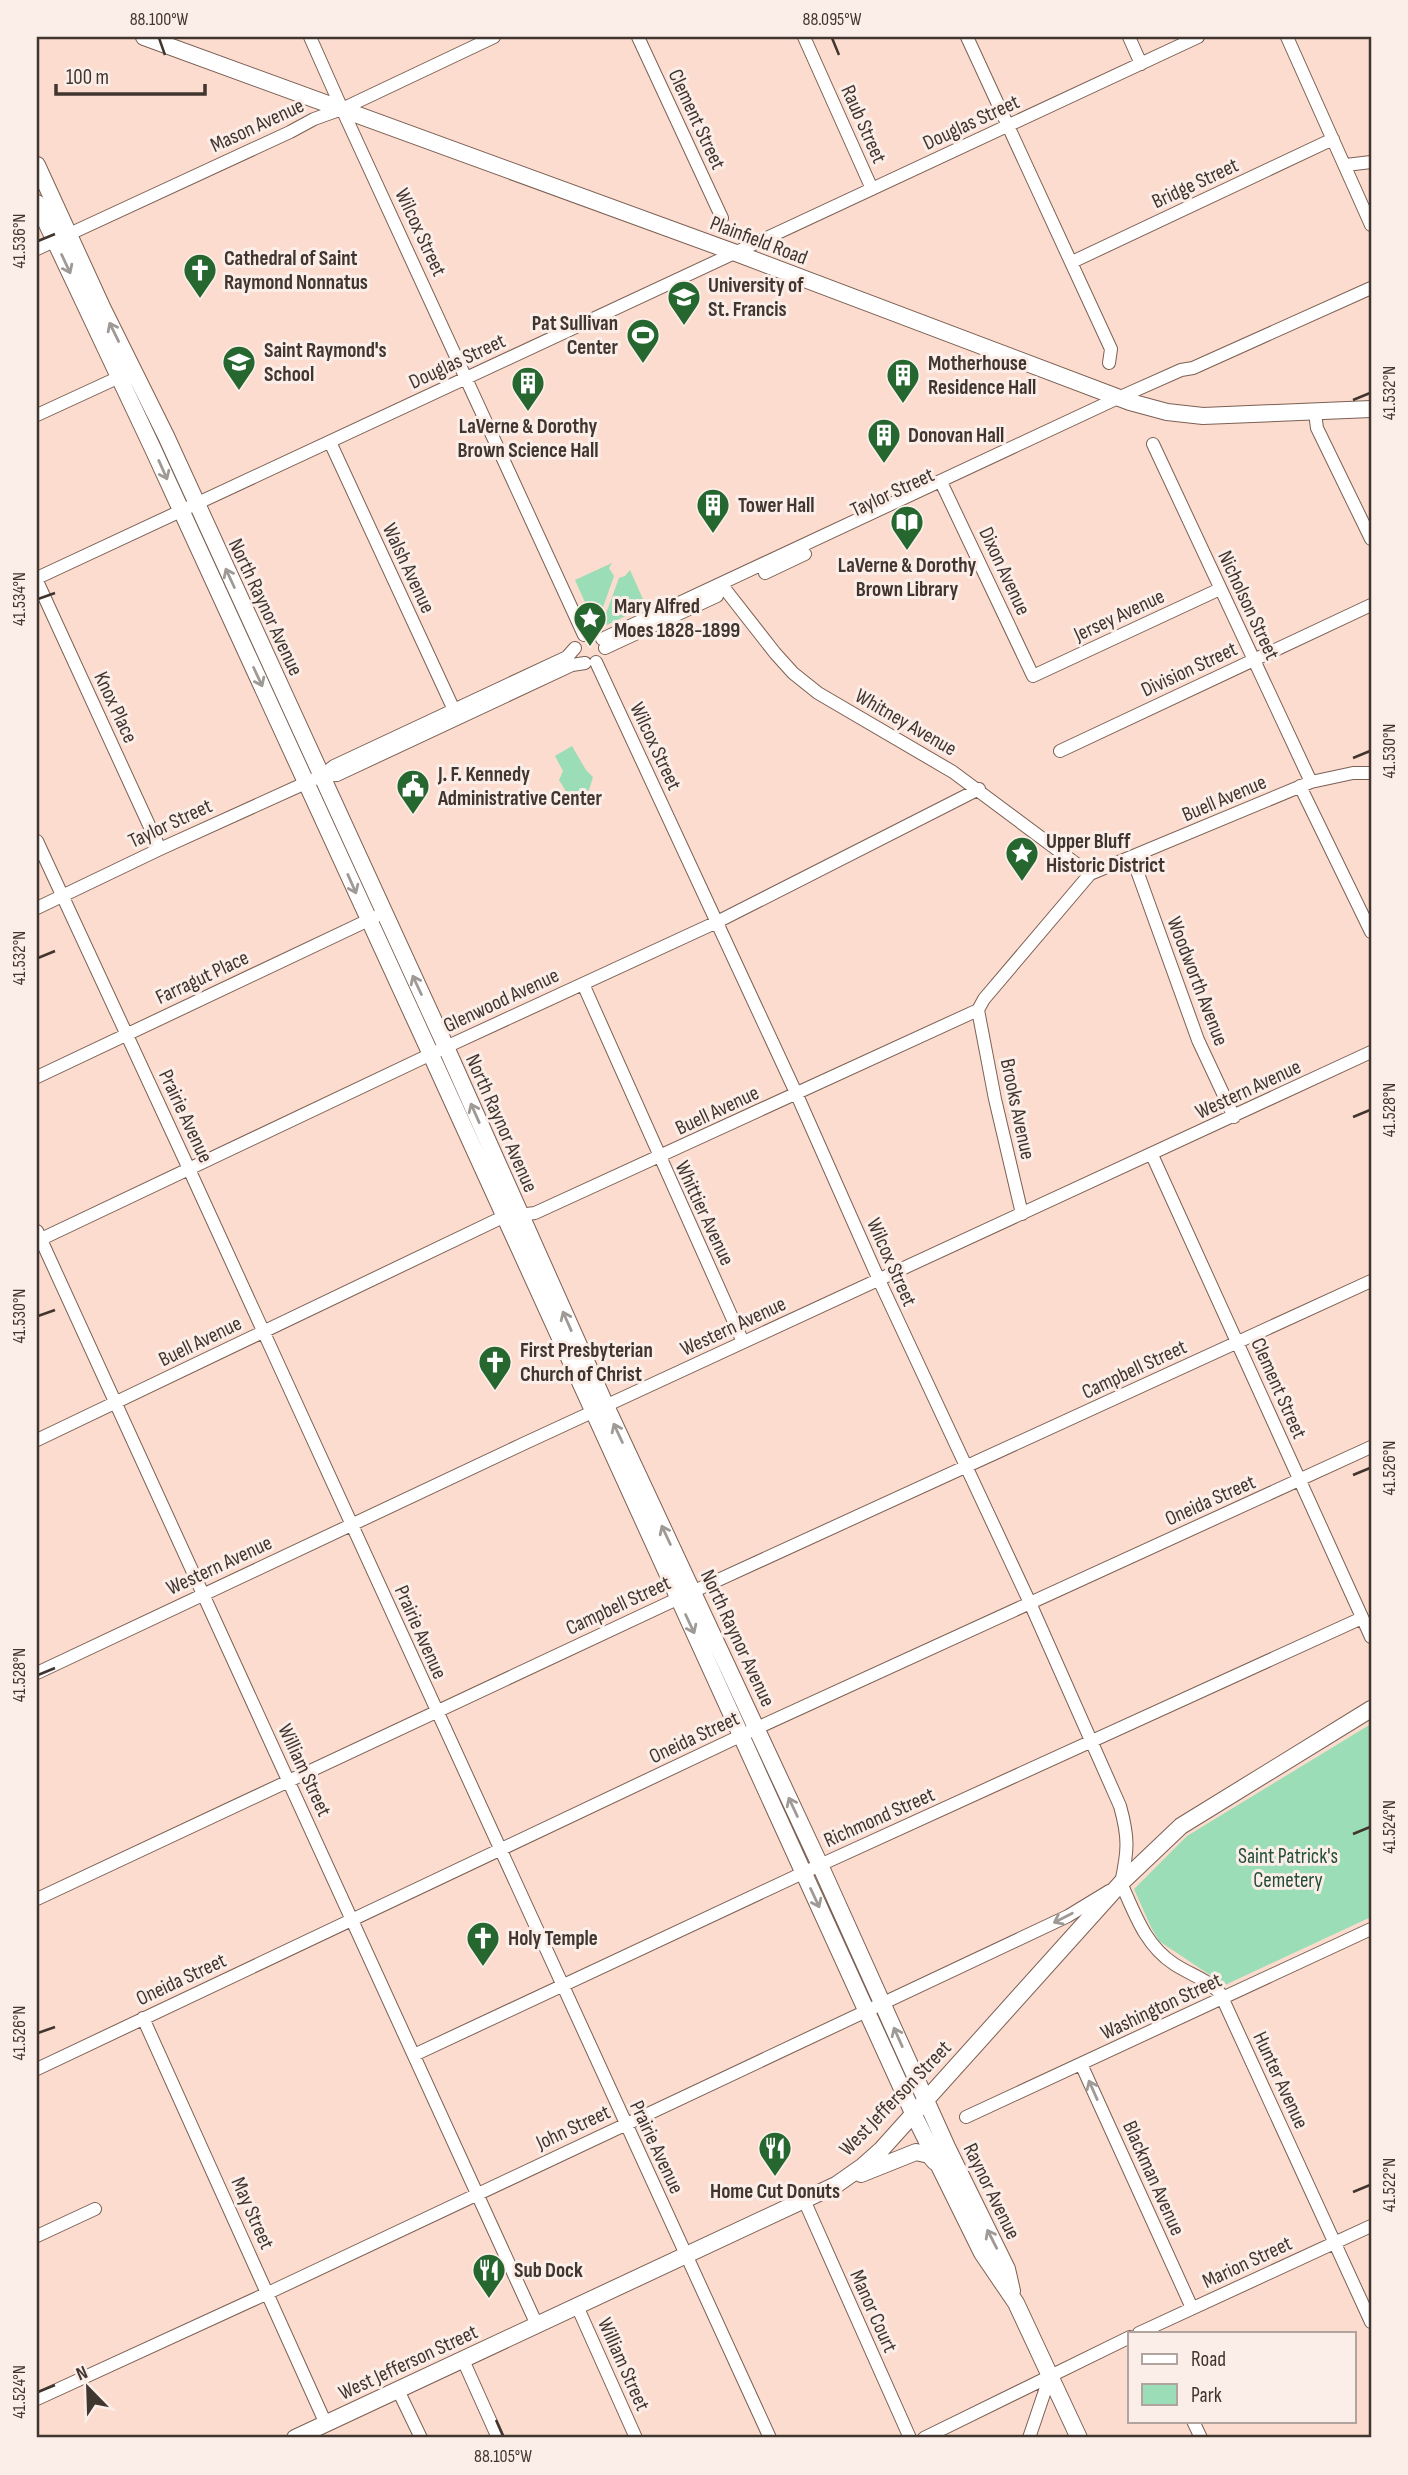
<svg xmlns="http://www.w3.org/2000/svg" width="1408" height="2475" font-family="'Sofia Sans Condensed',sans-serif">
	<style>
		.green { fill: #9addb6 }
		.lines { fill: none; stroke-linecap: round; stroke-linejoin: round }
		.minor-casing { stroke: #7b6054; stroke-width: 14 }
		.major-casing { stroke: #7b6054; stroke-width: 18 }
		.minor { stroke: #fff; stroke-width: 12 }
		.major { stroke: #fff; stroke-width: 16 }
		.oneway { stroke: #a09a97 }
		.ticks { fill: none; stroke: #41352f; stroke-width: 2.5 }
		.labels { text-anchor: middle; stroke-width: 6; stroke-linejoin: round; paint-order: stroke }
		.street-label { font-size: 21px; fill: #41352f; stroke: #fbeee8 }
		.poi-label { font-size: 21px; font-weight: bold; fill: #41352f; stroke: #fbeee8; text-anchor: start }
		.park-label { font-size: 21px; fill: #224d37; stroke: #fbeee8 }
		.neatline { fill: none; stroke: #41352f; stroke-width: 2.5 }
		.ticks-label { font-size: 18px; text-anchor: middle; fill: #41352f }
	</style>
	<rect width="100%" height="100%" fill="#fcdcce"/>
	<!-- green -->
	<path class="green" d="M612,563l-3,5 5,8 -14,40 -7,4 -18,-40z
		M630,570l16,36 -39,19 -3,-6 15,-41 6,-2z
		M572,746l14,24 7,7 -4,13 -15,7 -5,-1 -10,-16 4,-9 -8,-15z
		M1371,1724v193l-146,68 -66,-44 -8,-14 -17,-38 53,-53z"/>
	<g class="lines">
		<defs>
			<path id="minor" d="M310,37l32,72 242,526
				M638,37l84,181
				M804,37l68,152
				M967,37l144,312 -2,14
				M1129,37l12,27
				M1287,37l84,188
				M1346,165l25,-3
				M37,249l253,-117 24,-13 28,-10 152,-72
				M1072,262l261,-123
				M1315,413l2,15 54,111
				M37,415l89,-41
				M330,442l124,268
				M1153,444l158,338
				M941,482l92,194 187,-87
				M765,573l40,-19
				M37,578l1161,-541
				M37,581l123,268
				M721,584l54,69 18,20 25,20 135,79 137,102
				M602,639l516,-241 63,-28 12,-2 178,-80
				M605,648l112,-52
				M596,662l201,433 82,185 151,323 90,203c9,32 8,45 1,77
				M1060,751l311,-146
				M321,776l16,-1 235,-110 13,-2
				M1300,786l71,146
				M37,841l152,328 581,1269
				M1132,857l66,183 36,77
				M37,908l123,-59 161,-73 13,-10 233,-109 8,-9
				M583,984l160,358
				M978,1010l17,89 27,115
				M37,1077l338,-160
				M1152,1155l219,482
				M37,1231l500,1094
				M37,1241l409,-194 271,-125 262,-133
				M37,1440l466,-223 32,-4 443,-203 6,-11 106,-125 221,-92 42,-9h18
				M37,1673l486,-229 848,-392
				M1121,1883c14,31 24,62 53,81 15,10 33,15 46,29l151,329
				M37,1899l655,-307 679,-311
				M143,2018l183,406
				M414,2055l406,-190 542,-247
				M1081,2064l111,244
				M37,2069l720,-341 614,-281
				M966,2117l405,-188
				M804,2200l106,238
				M37,2236l58,-27
				M577,2306l59,132
				M1139,2333l232,-107
				M463,2360l35,78
				M398,2390l23,48
				M37,2399l231,-106 800,-377 41,-25
				M1193,2421l8,17
				M924,2438l206,-101
				M1029,2438l21,-62"/>
			<path id="major" d="M144,37l592,216 394,149 37,10 36,4 168,-7
				M37,165l66,144 63,127 280,611 160,359 214,459 127,282 60,122 5,22
				M37,203l116,246 269,586 491,1078 69,140 34,50 63,135
				M861,2174l55,-22 13,3 6,7
				M295,2438l541,-253 27,-19 18,-16 240,-267 60,-57 190,-117"/>
		</defs>
		<!-- minor casing -->
		<use href="#minor" class="minor-casing"/>
		<!-- major casing -->
		<use href="#major" class="major-casing"/>
		<!-- minor -->
		<use href="#minor" class="minor"/>
		<!-- major -->
		<use href="#major" class="major"/>
	</g>
	<!-- one-way arrows -->
	<defs><path id="oneway-shaft" d="M-6 0H5M1.5-3L5.5 0L1.5 3" fill="none" stroke-width="1.6" stroke-linecap="round" stroke-linejoin="round" transform="scale(1.75)"/></defs>
	<g class="oneway">
		<use href="#oneway-shaft" transform="translate(66 264) rotate(65)"/>
		<use href="#oneway-shaft" transform="translate(114 332) rotate(-116)"/>
		<use href="#oneway-shaft" transform="translate(163 470) rotate(66)"/>
		<use href="#oneway-shaft" transform="translate(230 578) rotate(-115)"/>
		<use href="#oneway-shaft" transform="translate(258 677) rotate(65)"/>
		<use href="#oneway-shaft" transform="translate(352 884) rotate(66)"/>
		<use href="#oneway-shaft" transform="translate(417 985) rotate(-115)"/>
		<use href="#oneway-shaft" transform="translate(475 1113) rotate(-114)"/>
		<use href="#oneway-shaft" transform="translate(567 1321) rotate(-114)"/>
		<use href="#oneway-shaft" transform="translate(618 1433) rotate(-115)"/>
		<use href="#oneway-shaft" transform="translate(666 1535) rotate(-115)"/>
		<use href="#oneway-shaft" transform="translate(690 1624) rotate(65)"/>
		<use href="#oneway-shaft" transform="translate(793 1807) rotate(-115)"/>
		<use href="#oneway-shaft" transform="translate(815 1898) rotate(65)"/>
		<use href="#oneway-shaft" transform="translate(1063 1918) rotate(153)"/>
		<use href="#oneway-shaft" transform="translate(898 2037) rotate(-114)"/>
		<use href="#oneway-shaft" transform="translate(1093 2090) rotate(-114)"/>
		<use href="#oneway-shaft" transform="translate(992 2239) rotate(-117)"/>
	</g>
	<!-- ticks -->
	<path class="ticks" d="M159,38l6,17M832,38l7,17M38,241l17,-7M1353,400l17,-7M38,599l17,-6M1353,758l17,-7M38,958l17,-7M1353,1117l17,-7M38,1316l17,-6M1353,1475l17,-7M38,1675l17,-7M1353,1834l17,-7M38,2033l17,-6M1353,2192l17,-7M38,2392l17,-7M496,2420l7,16"/>
	<!-- icons -->
	<defs>
		<symbol id="church-pin" viewBox="-11 -11 22 30"><path d="M0 17L-7.5 6A9.5 9.5 0 1 1 7.5 6Z" fill="#26662f" stroke="#fbeee8"/><path d="M-1.2-6h2.4v3.5h3.3v2.4h-3.3V6h-2.4V-.1h-3.3v-2.4h3.3Z" fill="#fff"/></symbol>
		<symbol id="university-pin" viewBox="-11 -11 22 30"><path d="M0 17L-7.5 6A9.5 9.5 0 1 1 7.5 6Z" fill="#26662f" stroke="#fbeee8"/><path d="M0-5L7-2L0 1L-7-2ZM-4 1L0 2.5L4 1V4Q0 6-4 4Z" fill="#fff"/></symbol>
		<symbol id="stadium-pin" viewBox="-11 -11 22 30"><path d="M0 17L-7.5 6A9.5 9.5 0 1 1 7.5 6Z" fill="#26662f" stroke="#fbeee8"/><path d="M0-5a6.5 5 0 1 0 0 10a6.5 5 0 1 0 0-10ZM-3.5-1.8h7v3.6h-7Z" fill="#fff"/></symbol>
		<symbol id="school-pin" viewBox="-11 -11 22 30"><path d="M0 17L-7.5 6A9.5 9.5 0 1 1 7.5 6Z" fill="#26662f" stroke="#fbeee8"/><path d="M0-5L7-2L0 1L-7-2ZM-4 1L0 2.5L4 1V4Q0 6-4 4Z" fill="#fff"/></symbol>
		<symbol id="building-pin" viewBox="-11 -11 22 30"><path d="M0 17L-7.5 6A9.5 9.5 0 1 1 7.5 6Z" fill="#26662f" stroke="#fbeee8"/><path d="M-4-6H4V6H1V3H-1V6H-4ZM-2.5-4.3h1.7v1.8h-1.7ZM.8-4.3h1.7v1.8H.8ZM-2.5-1h1.7V.8h-1.7ZM.8-1h1.7V.8H.8Z" fill="#fff"/></symbol>
		<symbol id="library-pin" viewBox="-11 -11 22 30"><path d="M0 17L-7.5 6A9.5 9.5 0 1 1 7.5 6Z" fill="#26662f" stroke="#fbeee8"/><path d="M-6-4Q-3-5.5-.7-3.5V5Q-3 3-6 4ZM6-4Q3-5.5 .7-3.5V5Q3 3 6 4Z" fill="#fff"/></symbol>
		<symbol id="sight-pin" viewBox="-11 -11 22 30"><path d="M0 17L-7.5 6A9.5 9.5 0 1 1 7.5 6Z" fill="#26662f" stroke="#fbeee8"/><path d="M0-6L1.8-2.2L6-1.7L2.9 1.2L3.7 5.4L0 3.3L-3.7 5.4L-2.9 1.2L-6-1.7L-1.8-2.2Z" fill="#fff"/></symbol>
		<symbol id="civic-pin" viewBox="-11 -11 22 30"><path d="M0 17L-7.5 6A9.5 9.5 0 1 1 7.5 6Z" fill="#26662f" stroke="#fbeee8"/><path d="M-.6-6.5H3V-4.5H.6V-3L4-1V1h2V6H-6V1h2V-1L-.6-3ZM-1.2 2.5V6h2.4V2.5Z" fill="#fff"/></symbol>
		<symbol id="restaurant-pin" viewBox="-11 -11 22 30"><path d="M0 17L-7.5 6A9.5 9.5 0 1 1 7.5 6Z" fill="#26662f" stroke="#fbeee8"/><path d="M-5-6h1v4h1v-4h1v4h1v-4h1v5L-1.5 .5V6h-2V.5L-5-1ZM5-6V6H3V1.5H1.5Q1.5-4 5-6Z" fill="#fff"/></symbol>
	</defs>
	<g fill-rule="evenodd">
		<use href="#church-pin" x="181" y="251" width="38" height="52"/>
		<use href="#university-pin" x="665" y="278" width="38" height="52"/>
		<use href="#stadium-pin" x="624" y="316" width="38" height="52"/>
		<use href="#school-pin" x="220" y="343" width="38" height="52"/>
		<use href="#building-pin" x="884" y="356" width="38" height="52"/>
		<use href="#building-pin" x="509" y="364" width="38" height="52"/>
		<use href="#building-pin" x="865" y="416" width="38" height="52"/>
		<use href="#building-pin" x="694" y="486" width="38" height="52"/>
		<use href="#library-pin" x="888" y="503" width="38" height="52"/>
		<use href="#sight-pin" x="571" y="599" width="38" height="52"/>
		<use href="#civic-pin" x="394" y="767" width="38" height="52"/>
		<use href="#sight-pin" x="1003" y="834" width="38" height="52"/>
		<use href="#church-pin" x="476" y="1343" width="38" height="52"/>
		<use href="#church-pin" x="464" y="1919" width="38" height="52"/>
		<use href="#restaurant-pin" x="756" y="2129" width="38" height="52"/>
		<use href="#restaurant-pin" x="470" y="2251" width="38" height="52"/>
	</g>
	<g class="labels">
		<!-- street labels -->
		<g class="street-label">
			<text transform="translate(697 119) rotate(65)" y="7">Clement Street</text>
			<text transform="translate(971 122) rotate(-25)" y="7">Douglas Street</text>
			<text transform="translate(864 124) rotate(66)" y="7">Raub Street</text>
			<text transform="translate(257 125) rotate(-25)" y="7">Mason Avenue</text>
			<text transform="translate(1195 183) rotate(-25)" y="7">Bridge Street</text>
			<text transform="translate(421 232) rotate(65)" y="7">Wilcox Street</text>
			<text transform="translate(759 240) rotate(21)" y="7">Plainfield Road</text>
			<text transform="translate(457 361) rotate(-25)" y="7">Douglas Street</text>
			<text transform="translate(892 492) rotate(-25)" y="7">Taylor Street</text>
			<text transform="translate(409 568) rotate(65)" y="7">Walsh Avenue</text>
			<text transform="translate(1005 571) rotate(65)" y="7">Dixon Avenue</text>
			<text transform="translate(1249 605) rotate(65)" y="7">Nicholson Street</text>
			<text transform="translate(266 607) rotate(65)" y="7">North Raynor Avenue</text>
			<text transform="translate(1119 615) rotate(-25)" y="7">Jersey Avenue</text>
			<text transform="translate(1189 669) rotate(-25)" y="7">Division Street</text>
			<text transform="translate(116 707) rotate(65)" y="7">Knox Place</text>
			<text transform="translate(906 722) rotate(30)" y="7">Whitney Avenue</text>
			<text transform="translate(656 746) rotate(65)" y="7">Wilcox Street</text>
			<text transform="translate(1224 798) rotate(-23)" y="7">Buell Avenue</text>
			<text transform="translate(170 823) rotate(-25)" y="7">Taylor Street</text>
			<text transform="translate(202 977) rotate(-25)" y="7">Farragut Place</text>
			<text transform="translate(1198 981) rotate(69)" y="7">Woodworth Avenue</text>
			<text transform="translate(501 1000) rotate(-25)" y="7">Glenwood Avenue</text>
			<text transform="translate(1248 1089) rotate(-25)" y="7">Western Avenue</text>
			<text transform="translate(1018 1109) rotate(78)" y="7">Brooks Avenue</text>
			<text transform="translate(717 1110) rotate(-25)" y="7">Buell Avenue</text>
			<text transform="translate(186 1116) rotate(65)" y="7">Prairie Avenue</text>
			<text transform="translate(502 1123) rotate(66)" y="7">North Raynor Avenue</text>
			<text transform="translate(705 1213) rotate(65)" y="7">Whittier Avenue</text>
			<text transform="translate(892 1262) rotate(66)" y="7">Wilcox Street</text>
			<text transform="translate(733 1326) rotate(-25)" y="7">Western Avenue</text>
			<text transform="translate(200 1341) rotate(-26)" y="7">Buell Avenue</text>
			<text transform="translate(1134 1369) rotate(-25)" y="7">Campbell Street</text>
			<text transform="translate(1279 1388) rotate(66)" y="7">Clement Street</text>
			<text transform="translate(1210 1500) rotate(-24)" y="7">Oneida Street</text>
			<text transform="translate(219 1565) rotate(-25)" y="7">Western Avenue</text>
			<text transform="translate(618 1605) rotate(-25)" y="7">Campbell Street</text>
			<text transform="translate(421 1632) rotate(66)" y="7">Prairie Avenue</text>
			<text transform="translate(738 1638) rotate(65)" y="7">North Raynor Avenue</text>
			<text transform="translate(694 1737) rotate(-25)" y="7">Oneida Street</text>
			<text transform="translate(305 1770) rotate(65)" y="7">William Street</text>
			<text transform="translate(879 1817) rotate(-24)" y="7">Richmond Street</text>
			<text transform="translate(181 1979) rotate(-25)" y="7">Oneida Street</text>
			<text transform="translate(1161 2006) rotate(-25)" y="7">Washington Street</text>
			<text transform="translate(1281 2080) rotate(65)" y="7">Hunter Avenue</text>
			<text transform="translate(895 2098) rotate(-46)" y="7">West Jefferson Street</text>
			<text transform="translate(573 2127) rotate(-25)" y="7">John Street</text>
			<text transform="translate(657 2147) rotate(65)" y="7">Prairie Avenue</text>
			<text transform="translate(1154 2178) rotate(66)" y="7">Blackman Avenue</text>
			<text transform="translate(992 2191) rotate(64)" y="7">Raynor Avenue</text>
			<text transform="translate(253 2213) rotate(66)" y="7">May Street</text>
			<text transform="translate(1247 2262) rotate(-25)" y="7">Marion Street</text>
			<text transform="translate(874 2311) rotate(66)" y="7">Manor Court</text>
			<text transform="translate(408 2362) rotate(-25)" y="7">West Jefferson Street</text>
			<text transform="translate(624 2364) rotate(66)" y="7">William Street</text>
		</g>
		<!-- poi labels -->
		<g class="poi-label">
			<text x="224" y="265">Cathedral of Saint<tspan x="224" dy="24">Raymond Nonnatus</tspan></text>
			<text x="708" y="292">University of<tspan x="708" dy="24">St. Francis</tspan></text>
			<text x="618" y="330" text-anchor="end">Pat Sullivan<tspan x="618" dy="24">Center</tspan></text>
			<text x="264" y="357">Saint Raymond's<tspan x="264" dy="24">School</tspan></text>
			<text x="928" y="370">Motherhouse<tspan x="928" dy="24">Residence Hall</tspan></text>
			<text x="528" y="433" text-anchor="middle">LaVerne &amp; Dorothy<tspan x="528" dy="24">Brown Science Hall</tspan></text>
			<text x="908" y="442">Donovan Hall</text>
			<text x="738" y="512">Tower Hall</text>
			<text x="907" y="572" text-anchor="middle">LaVerne &amp; Dorothy<tspan x="907" dy="24">Brown Library</tspan></text>
			<text x="614" y="613">Mary Alfred<tspan x="614" dy="24">Moes 1828-1899</tspan></text>
			<text x="438" y="781">J. F. Kennedy<tspan x="438" dy="24">Administrative Center</tspan></text>
			<text x="1046" y="848">Upper Bluff<tspan x="1046" dy="24">Historic District</tspan></text>
			<text x="520" y="1357">First Presbyterian<tspan x="520" dy="24">Church of Christ</tspan></text>
			<text x="508" y="1945">Holy Temple</text>
			<text x="775" y="2198" text-anchor="middle">Home Cut Donuts</text>
			<text x="514" y="2277">Sub Dock</text>
		</g>
		<!-- park labels -->
		<g class="park-label">
			<text x="1288" y="1863">Saint Patrick's<tspan x="1288" dy="24">Cemetery</tspan></text>
		</g>
	</g>
	<!-- border -->
	<rect width="1408" height="2475" fill="none" stroke="#fbeee8" stroke-width="77"/>
	<!-- legend -->
	<rect x="1128" y="2332" width="228" height="91" fill="#fbeee8" stroke="#b1a49e" stroke-width="2"/>
	<rect x="1142" y="2354" width="35" height="10" fill="#ffffff" stroke="#b1a49e" stroke-width="2"/>
	<text x="1191" y="2366" font-size="21" fill="#41352f">Road</text>
	<rect x="1142" y="2384" width="35" height="21" fill="#9addb6" stroke="#b1a49e" stroke-width="2"/>
	<text x="1191" y="2402" font-size="21" fill="#41352f">Park</text>
	<!-- north arrow -->
	<g transform="translate(88 2388) rotate(337)" stroke="#fbeee8" stroke-width="5" paint-order="stroke">
	<path d="M0-5L12 26L0 18L-12 26Z" fill="#41352f"/>
	<text y="-10" font-size="19" font-weight="bold" text-anchor="middle" fill="#41352f">N</text>
	</g>
	<!-- scale -->
	<path d="M56 84v10h149v-10" fill="none" stroke="#41352f" stroke-width="3.5"/>
	<text x="66" y="84" font-size="21" fill="#41352f" stroke="#fbeee8" stroke-width="5" paint-order="stroke">100 m</text>
	<rect x="38" y="38" width="1332" height="2398" class="neatline"/>
	<g class="ticks-label">
		<text x="159" y="25">88.100°W</text>
		<text x="832" y="25">88.095°W</text>
		<text transform="translate(19 241) rotate(-90)" y="6">41.536°N</text>
		<text transform="translate(1389 393) rotate(-90)" y="6">41.532°N</text>
		<text transform="translate(19 599) rotate(-90)" y="6">41.534°N</text>
		<text transform="translate(1389 751) rotate(-90)" y="6">41.530°N</text>
		<text transform="translate(19 958) rotate(-90)" y="6">41.532°N</text>
		<text transform="translate(1389 1110) rotate(-90)" y="6">41.528°N</text>
		<text transform="translate(19 1316) rotate(-90)" y="6">41.530°N</text>
		<text transform="translate(1389 1468) rotate(-90)" y="6">41.526°N</text>
		<text transform="translate(19 1675) rotate(-90)" y="6">41.528°N</text>
		<text transform="translate(1389 1827) rotate(-90)" y="6">41.524°N</text>
		<text transform="translate(19 2033) rotate(-90)" y="6">41.526°N</text>
		<text transform="translate(1389 2185) rotate(-90)" y="6">41.522°N</text>
		<text transform="translate(19 2392) rotate(-90)" y="6">41.524°N</text>
		<text x="503" y="2462">88.105°W</text>
	</g>
</svg>
